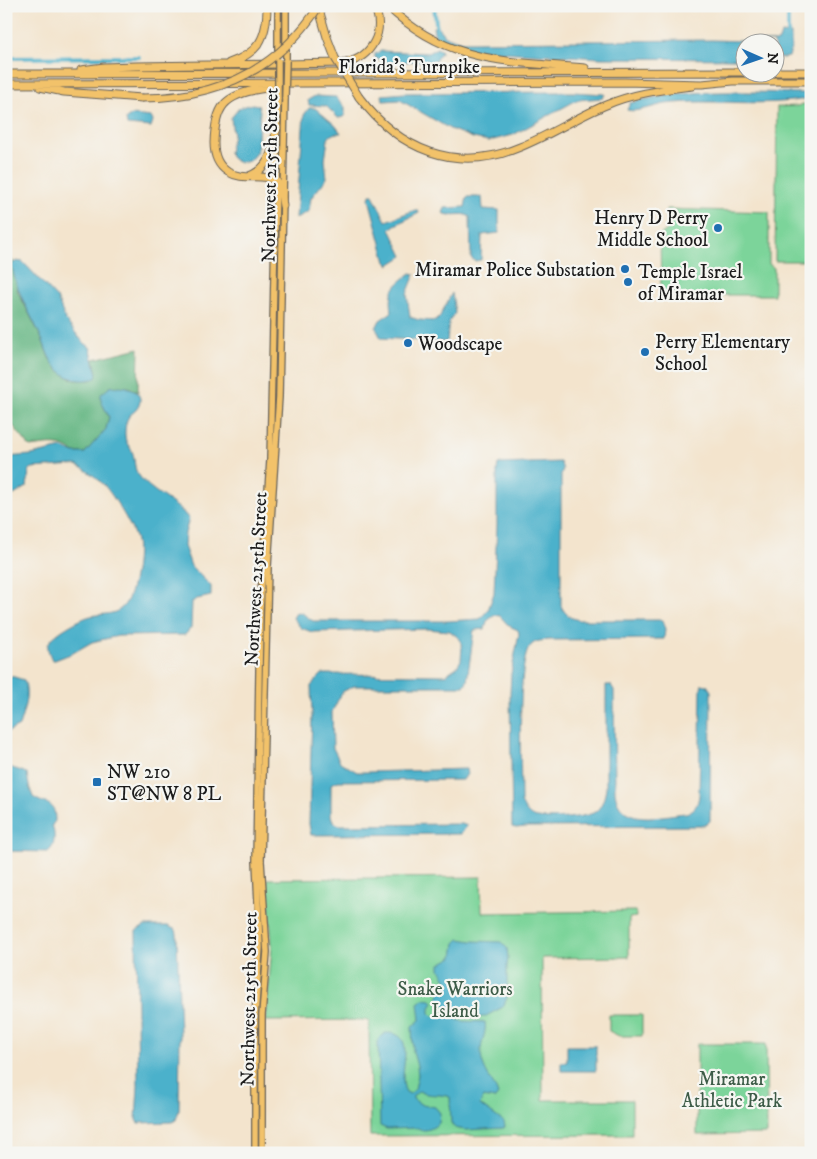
<svg xmlns="http://www.w3.org/2000/svg" width="817" height="1159" font-family="'IM FELL DW Pica',serif">
	<style>
		.green { fill: #7bd49a; stroke: #4c785b }
		.forest { fill: #64b682; stroke: #40694f }
		.water { fill: #4cb1cb; stroke: #346674 }
		.lines { fill: none; stroke-linecap: round; stroke-linejoin: round }
		.canal { stroke: #4cb1cb; stroke-width: 4 }
		.primary-casing { stroke: #67625a; stroke-width: 8 }
		.highway-casing { stroke: #67625a; stroke-width: 9 }
		.primary { stroke: #f2c26a; stroke-width: 5.5 }
		.highway { stroke: #f2c26a; stroke-width: 7 }
		.primary-bridge-casing { stroke: #67625a; stroke-width: 8; stroke-linecap: butt }
		.highway-bridge-casing { stroke: #67625a; stroke-width: 9; stroke-linecap: butt }
		.primary-bridge { stroke: #f2c26a; stroke-width: 5.5 }
		.highway-bridge { stroke: #f2c26a; stroke-width: 7 }
		.poi-dot { fill: #1f6fb2; stroke: #f6f6f2; stroke-width: 2 }
		.labels { text-anchor: middle; stroke-width: 4.5; stroke-linejoin: round; paint-order: stroke }
		.street-label { font-size: 19px; fill: #1c1c1c; stroke: #f6f6f2 }
		.poi-label { font-size: 19px; fill: #1c1c1c; stroke: #f6f6f2; text-anchor: start }
		.park-label { font-size: 19px; fill: #3d5c48; stroke: #f6f6f2 }
	</style>
	<rect width="100%" height="100%" fill="#f6f6f2"/>
	<filter id="ink" filterUnits="userSpaceOnUse"><feTurbulence type="fractalNoise" baseFrequency=".02" numOctaves="2"/><feDisplacementMap in="SourceGraphic" scale="10" xChannelSelector="R" yChannelSelector="G"/><feConvolveMatrix kernelMatrix="1 2 1 2 8 2 1 2 1" color-interpolation-filters="sRGB"/></filter>
	<filter id="wash" filterUnits="userSpaceOnUse"><feTurbulence type="fractalNoise" baseFrequency=".0096" numOctaves="4" result="noise"/><feDisplacementMap in="SourceGraphic" scale="20" xChannelSelector="R" yChannelSelector="G"/><feGaussianBlur stdDeviation="1.12" result="paint"/><feColorMatrix in="noise" values="0 0 0 0 0 0 0 0 0 0 0 0 0 0 0 0 0 1.4 0 .05"/><feComposite in="paint" operator="in"/></filter>
	<g filter="url(#wash)">
		<rect width="100%" height="100%" fill="#f3e4cd"/>
		<!-- green -->
		<path class="green" d="M811,102v159h-36l2,-154 20,-1z
			M667,209l102,3v52l5,4v27h-110l-3,-4 -1,-56 7,-5z
			M481,877l1,36 154,-2v6l-7,1v39l-87,1 1,142h89v35l-262,1 -1,-116 -103,1 6,-75 -5,-67z
			M609,1015h33v21h-23l-10,-5z
			M697,1044h69l1,90 -70,1z"/>
		<!-- forest -->
		<path class="forest" d="M6,254l8,8 -2,3 6,27 24,47 7,19 9,12 12,8 5,2h16l6,-6 -3,-15 45,-11 -1,44 -9,-5h-19l-9,14 8,16 -3,12 -21,24h-11c-12,-12 -28,-8 -44,-6l-24,-30z"/>
		<!-- water -->
		<path class="water" d="M433,27h6c2,10 15,12 24,15l249,-2 64,2 3,-1 2,-8 10,1v15l-2,8 -14,2 -1,-17h-30v17l-143,-1 -116,-7 -5,2 -45,-16z
			M437,48l5,3 -7,10 -49,1 -11,-4v-4l6,-3 47,2z
			M573,92l32,2 -2,4 -26,2 -64,35 -24,6 -16,-3 -23,-9 -50,-29 -17,1 -1,-6 23,-2z
			M811,93v5c-48,10 -98,0 -146,6 -12,2 -27,9 -38,6l3,-7c58,-16 121,-10 181,-10z
			M315,96l21,1 9,10v8l-2,2 -5,1 -12,-12 -17,-1 -1,-5z
			M252,104l6,1 2,6 -3,41 -8,9c-8,2 -18,1 -20,-9l4,-17 -2,-17 8,-10z
			M309,108h6l20,17 6,8c-5,0 -10,0 -13,6l-3,21 2,18 -16,20 -2,13 -13,7 8,-103z
			M132,115l19,2 2,4 -2,6 -24,-2 -1,-6z
			M370,195h3l13,26 29,-11h3l1,3 -24,12 -5,4 13,27 -14,9 -3,-3 -17,-63z
			M467,197h15l1,12 16,1v23l-17,2 -1,25 -6,1 -4,-3 -1,-41c-8,-6 -18,1 -27,-4l2,-5 20,-1z
			M16,261l7,1 34,36 9,23 17,21 7,5 7,27 -1,4c-15,5 -29,1 -39,-10 -9,-8 -11,-21 -16,-31 -11,-25 -25,-44 -29,-72z
			M411,273l4,1 -8,20 3,23 9,3 17,1 3,-3 13,-25 3,20 -6,9 -2,20 -66,-4 -5,-10 4,-8 12,-8c-3,-23 2,-26 19,-39z
			M120,386c14,1 27,10 16,24 -3,3 -7,5 -8,8 -3,5 -4,18 -2,23 2,5 6,8 7,13 2,7 1,13 4,19 13,20 38,27 52,46l-4,14 -1,13 7,20 20,20v10l-14,3 -5,3 -1,26 -6,7 -67,1 -26,6 -19,11 -18,7h-3c-2,-5 -5,-10 -4,-15 2,-10 33,-27 43,-29 13,-3 26,0 34,-12 8,-10 14,-50 11,-63 -2,-12 -23,-46 -32,-56 -7,-7 -18,-16 -28,-20l-44,3 -3,3 -2,16 -13,8 -3,-1 -5,-8v-29l25,-2 32,-7 11,5h11l21,-24 3,-12 -8,-16v-7l9,-7z
			M560,462l3,7 -2,6v131c5,9 9,12 18,14h83l3,9 -1,10 -115,1c-8,1 -15,0 -20,8 -12,17 -8,127 -8,154 3,6 6,12 12,15 10,4 53,1 62,-5 7,-5 10,-16 11,-24v-103h5l3,5 1,102c4,33 39,25 62,22 5,-1 10,0 15,-4 5,-3 6,-9 7,-14l2,-108 1,-4 5,1 4,6 -1,130 -3,3 -6,2 -176,1 -9,1 -4,-1 -2,-133 1,-20 8,-40 -1,-4 -9,-4 -9,-10 -5,-1 -8,6 -2,8 -11,1 -7,51 -3,5h-110l-12,6 -10,20 1,36 7,14 17,10h11l98,-3 1,5 -4,6 -125,1 -7,3v31c1,5 4,9 9,10l122,-1 5,2 -6,8 -150,1 -2,-11 3,-110 -1,-28 11,-12 123,1 12,-8 4,-7 1,-13 -2,-8 -10,-8 -23,-2 -115,3 -11,-4 -8,-10 3,-5h6l11,8h135l32,-2 8,-9 6,-17 3,-68v-55l1,-6z
			M11,676l13,4c6,14 -1,33 -5,46l-13,7v-56z
			M6,764c6,6 15,5 21,10l2,12 4,11c14,10 22,2 22,24l-3,4c3,8 4,21 -4,27l-42,-1z
			M145,926h23l8,4 1,4 3,102 -1,74 -3,10 -4,2 -34,1 -2,-3 2,-34 -2,-153v-2z
			M459,939l13,2 29,1 6,6 1,10 -1,8v32l-4,9 -19,10h-13l-14,-3 -19,-14 2,-10 7,-9 -7,-12v-5l13,-7 2,-14z
			M424,999l7,1 2,2 -3,6v5l5,5 10,-4 16,7 24,1c2,11 -5,21 -4,32 1,18 13,27 17,41l-3,4 -12,-2 -3,8 24,17 1,5 -2,1 -38,2 -10,-2 -4,-5 -1,-26c-10,-4 -21,0 -31,-6l-6,5v3l9,6 13,2 5,6 -1,10c-6,5 -14,10 -21,5l-31,1 -7,-3 -2,-84 2,-5 5,-4c36,-2 10,42 21,59l4,2 5,-5 3,-14 -1,-9 -4,-14 -1,-25 8,-7 -2,-17z
			M567,1046h29v25h-35v-9h6z"/>
		<g class="lines">
			<!-- canal -->
			<path class="canal" d="M434,6l3,25
				M788,36v-30
				M6,58l133,-1"/>
		</g>
	</g>
	<g filter="url(#ink)">
		<g class="lines">
			<defs>
				<path id="primary" d="M278,6v48
					M286,6v55
					M277,129l1,-31
					M255,1153v-137l5,-68 -4,-87 4,-252 10,-149 7,-322
					M262,1153v-138l5,-63 -6,-91 7,-294 11,-170 6,-299"/>
				<path id="highway" d="M318,6l9,31 8,21
					M387,6c61,58 120,55 198,62
					M229,63c30,-10 38,-25 38,-57
					M81,70l23,-3 32,-1 210,-3c26,-6 40,-32 28,-57
					M774,72h37
					M6,74l738,-2
					M6,84l619,-2 77,2 31,-3h78
					M282,84c-8,3 -15,4 -22,5 -36,6 -45,18 -46,54 0,12 3,22 14,29 15,9 33,1 48,8l4,7 3,19
					M40,87l24,5 78,6
					M359,97c40,53 97,77 161,50 30,-12 57,-30 86,-42 28,-12 56,-15 86,-19
					M249,176c22,-8 24,-29 28,-49"/>
			</defs>
			<!-- primary casing -->
			<use href="#primary" class="primary-casing"/>
			<!-- highway casing -->
			<use href="#highway" class="highway-casing"/>
			<!-- primary -->
			<use href="#primary" class="primary"/>
			<!-- highway -->
			<use href="#highway" class="highway"/>
			<defs>
				<path id="primary-bridge" d="M278,98v-37
					M285,98l1,-37"/>
				<path id="highway-bridge" d="M335,58l24,39
					M142,98c74,0 136,-28 177,-92"/>
			</defs>
			<!-- primary-bridge casing -->
			<use href="#primary-bridge" class="primary-bridge-casing"/>
			<!-- highway-bridge casing -->
			<use href="#highway-bridge" class="highway-bridge-casing"/>
			<!-- primary-bridge -->
			<use href="#primary-bridge" class="primary-bridge"/>
			<!-- highway-bridge -->
			<use href="#highway-bridge" class="highway-bridge"/>
		</g>
	</g>
	<!-- markers -->
	<g class="poi-dot">
		<circle cx="718" cy="228" r="5"/>
		<circle cx="625" cy="269" r="5"/>
		<circle cx="628" cy="282" r="5"/>
		<circle cx="408" cy="343" r="5"/>
		<circle cx="645" cy="352" r="5"/>
		<rect x="92" y="777" width="10" height="10" rx="2.5"/>
	</g>
	<g class="labels">
		<!-- street labels -->
		<g class="street-label">
			<text x="409" y="73">Florida's Turnpike</text>
			<text transform="translate(269 175) rotate(-89)" y="7">Northwest 215th Street</text>
			<text transform="translate(255 579) rotate(-87)" y="7">Northwest 215th Street</text>
			<text transform="translate(248 999) rotate(-89)" y="7">Northwest 215th Street</text>
		</g>
		<!-- poi labels -->
		<g class="poi-label">
			<text x="708" y="224" text-anchor="end">Henry D Perry<tspan x="708" dy="22">Middle School</tspan></text>
			<text x="615" y="276" text-anchor="end">Miramar Police Substation</text>
			<text x="638" y="278">Temple Israel<tspan x="638" dy="22">of Miramar</tspan></text>
			<text x="655" y="348">Perry Elementary<tspan x="655" dy="22">School</tspan></text>
			<text x="418" y="350">Woodscape</text>
			<text x="107" y="778">NW 210<tspan x="107" dy="22">ST@NW 8 PL</tspan></text>
		</g>
		<!-- park labels -->
		<g class="park-label">
			<text x="455" y="995">Snake Warriors<tspan x="455" dy="22">Island</tspan></text>
			<text x="732" y="1085">Miramar<tspan x="732" dy="22">Athletic Park</tspan></text>
		</g>
	</g>
	<!-- margin -->
	<rect width="817" height="1159" fill="none" stroke="#f6f6f2" stroke-width="25"/>
	<!-- north arrow -->
	<g transform="translate(760 58) rotate(92)"><circle r="24" fill="#f6f6f2" stroke="#9f9f9c"/>
	<path d="M0-4L9 19L0 12L-9 19Z" fill="#1f6fb2"/>
	<text y="-8" font-size="14" font-weight="bold" text-anchor="middle" fill="#1c1c1c">N</text>
	</g>
</svg>
